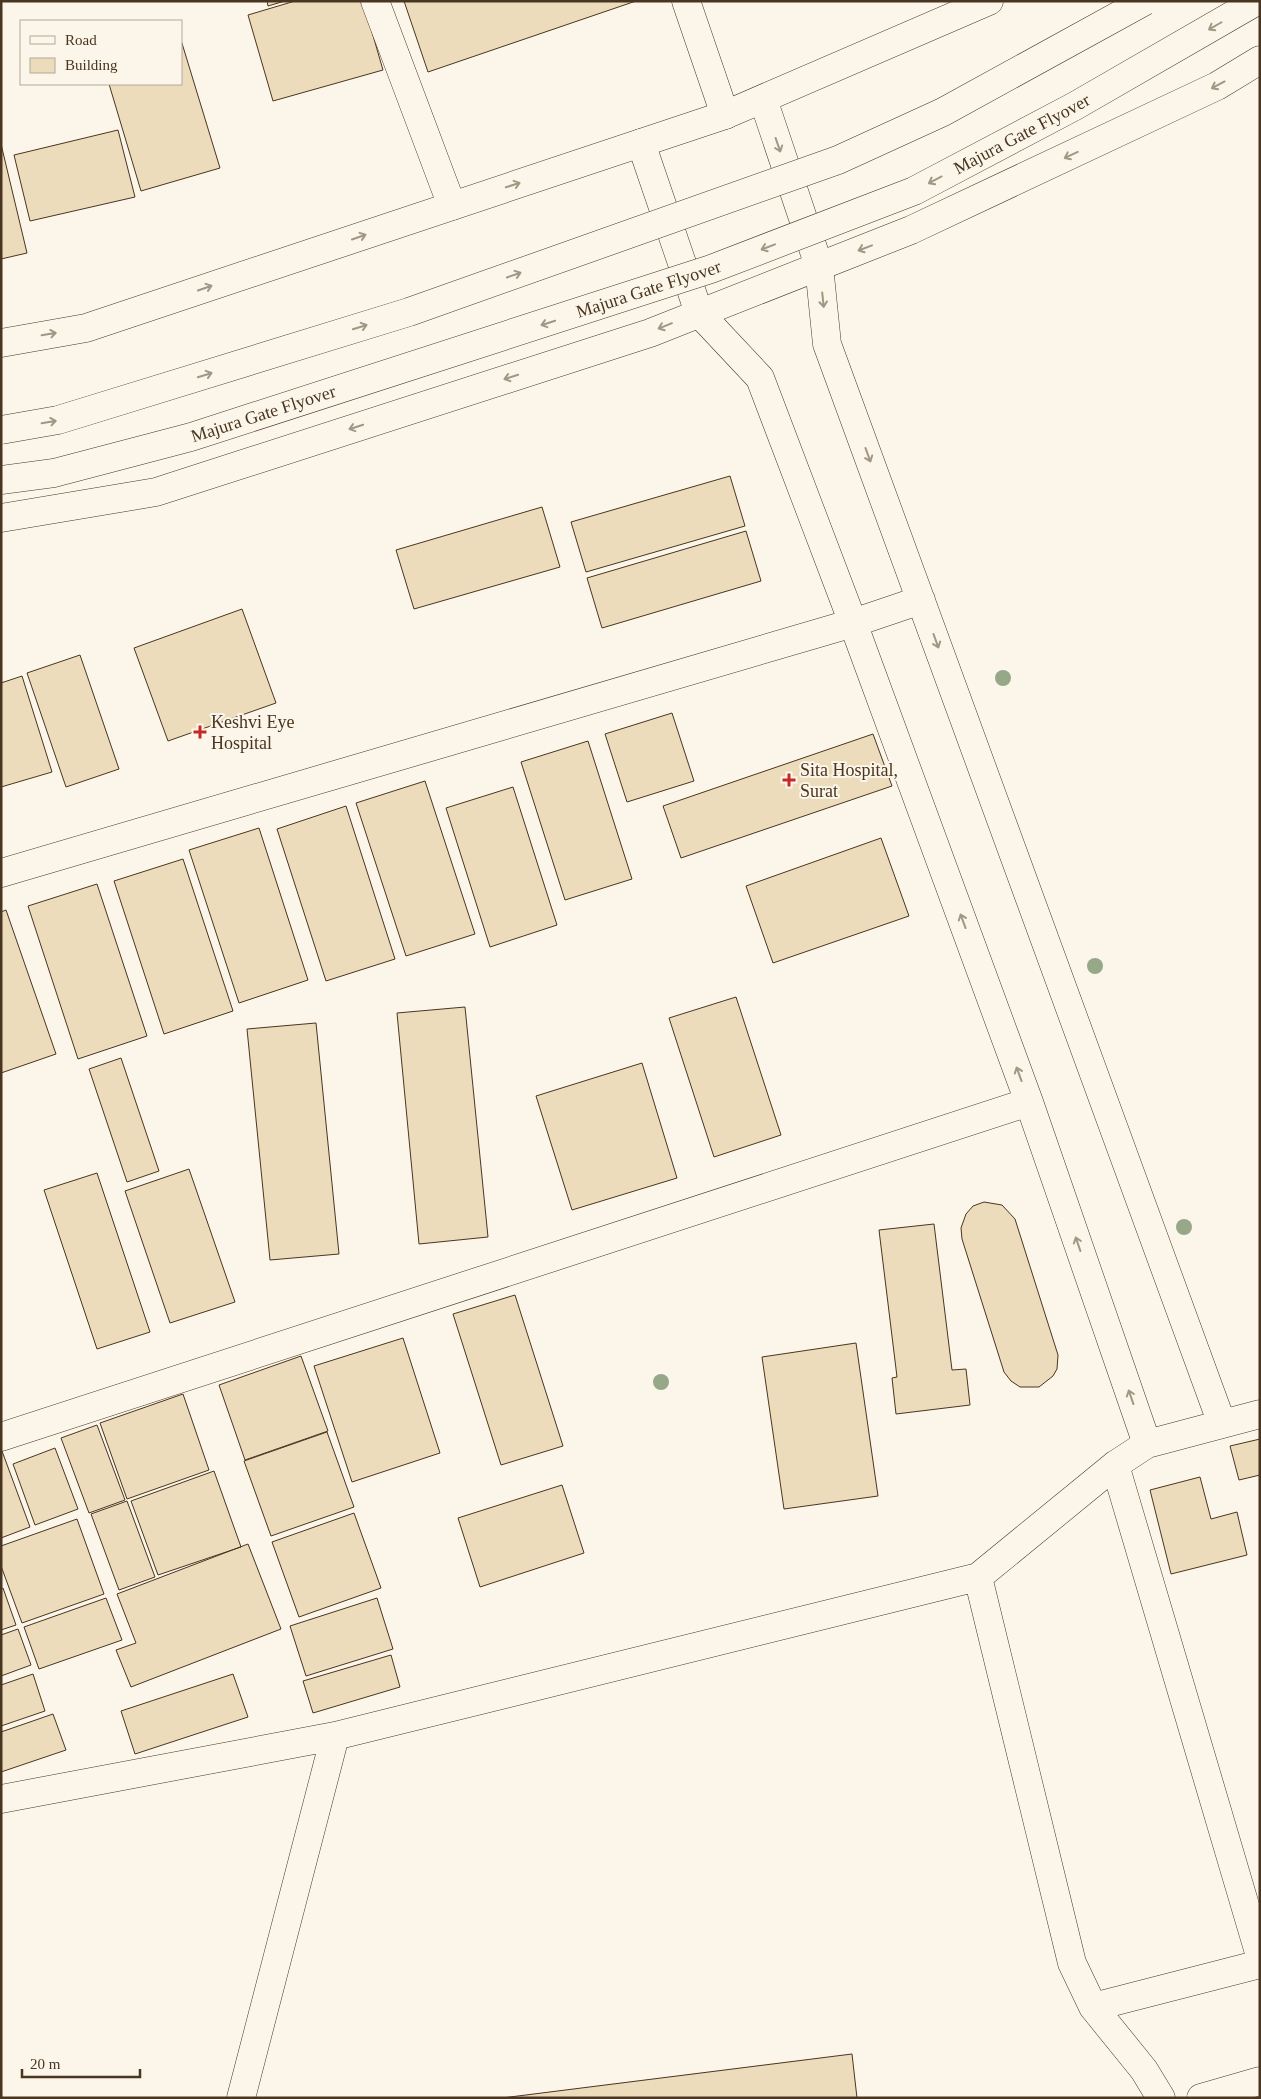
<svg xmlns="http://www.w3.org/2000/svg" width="1261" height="2099" font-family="Georgia,serif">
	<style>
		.building { fill: #ecdcbc; stroke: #4a3520 }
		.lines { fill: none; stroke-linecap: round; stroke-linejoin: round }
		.street-casing { stroke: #4a3520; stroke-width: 29 }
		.secondary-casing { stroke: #4a3520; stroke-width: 29 }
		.street { stroke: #fbf6e9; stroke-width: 28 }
		.secondary { stroke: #fbf6e9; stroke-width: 28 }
		.highway-bridge-casing { stroke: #4a3520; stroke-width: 29; stroke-linecap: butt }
		.highway-bridge { stroke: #fbf6e9; stroke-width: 28 }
		.tree { fill: #96a887 }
		.oneway { stroke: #a29684 }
		.poi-dot { fill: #c62828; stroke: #fbf6e9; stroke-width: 2 }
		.labels { text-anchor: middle; stroke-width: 4; stroke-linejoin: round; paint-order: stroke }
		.street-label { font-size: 18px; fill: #4a3520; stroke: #fbf6e9 }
		.poi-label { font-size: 18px; fill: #4a3520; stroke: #fbf6e9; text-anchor: start }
	</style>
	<rect width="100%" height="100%" fill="#fbf6e9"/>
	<!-- building -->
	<path class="building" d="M267,1h18l-17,5z
		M295,1h68l20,69 -110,31 -25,-86z
		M404,1h232l-208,71z
		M181,40l39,128 -79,23 -32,-107h72z
		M118,130l17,67 -105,24 -16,-66z
		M1,144l26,109 -26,6z
		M730,476l15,50 -159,46 -15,-50z
		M542,507l18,60 -146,42 -18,-59z
		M746,531l15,50 -159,47 -15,-50z
		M242,609l34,94 -108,38 -34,-93z
		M80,655l39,114 -53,18 -39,-114z
		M22,676l30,96 -51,15v-104z
		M672,713l22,68 -67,21 -22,-68z
		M873,734l19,52 -211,72 -18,-52z
		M588,741l44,138 -67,21 -44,-138z
		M425,781l50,153 -69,22 -50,-153z
		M513,787l44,138 -67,22 -44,-139z
		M346,806l49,153 -69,22 -49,-152z
		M259,828l49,152 -69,23 -50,-153z
		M881,838l28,78 -136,47 -27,-77z
		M183,859l50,152 -69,23 -50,-153z
		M97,884l50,152 -69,23 -50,-153z
		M6,910l50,144 -55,19v-161z
		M736,997l45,138 -67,22 -45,-139z
		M465,1007l23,230 -69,7 -22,-231z
		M316,1023l23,231 -69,6 -23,-231z
		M121,1058l38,113 -32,11 -38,-113z
		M642,1063l35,115 -105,32 -36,-114z
		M189,1169l46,133 -65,21 -45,-132z
		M97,1173l53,159 -53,17 -53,-159z
		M984,1202l18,3 13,14 43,136 -1,14 -4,7 -14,11h-19l-9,-6 -7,-9 -42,-133 -1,-11 5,-14 7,-8z
		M934,1224l18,146 14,-1 4,36 -74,9 -4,-36 5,-1 -18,-147z
		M515,1295l48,151 -62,19 -48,-151z
		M403,1338l37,115 -88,29 -38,-116z
		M856,1343l22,153 -94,13 -22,-152z
		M301,1356l27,75 -83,29 -26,-75z
		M183,1394l26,76 -82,29 -27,-76z
		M97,1425l28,75 -36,13 -28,-75z
		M327,1432l27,75 -83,29 -27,-75z
		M1260,1439v36l-21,5 -9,-34z
		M55,1448l23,61 -43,16 -22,-61z
		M2,1451l28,76 -29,11v-86z
		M214,1471l27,76 -83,28 -27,-74z
		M1200,1477l11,42 26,-7 10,43 -76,19 -21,-84z
		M562,1485l22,68 -104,34 -22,-69z
		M127,1501l28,76 -36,13 -28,-76z
		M354,1513l27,75 -82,29 -27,-75z
		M77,1519l27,75 -82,29 -21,-57v-20z
		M248,1544l33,85 -150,58 -15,-37 20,-7 -19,-49z
		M3,1588l13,37 -15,5v-41z
		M106,1598l16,42 -83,29 -15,-42z
		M377,1598l16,51 -87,27 -16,-50z
		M18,1629l13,36 -30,11v-41z
		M391,1655l9,32 -87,26 -10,-32z
		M33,1674l12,37 -44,15v-41z
		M233,1674l15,43 -113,37 -14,-43z
		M53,1714l13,36 -65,22v-40z
		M852,2054l5,44h-355z"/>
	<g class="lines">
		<defs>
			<path id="street" d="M375,1l77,205
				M686,1l39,114
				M763,99l56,167 8,78 395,1080
				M641,143l58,170 61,65 93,245 176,479 118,342
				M1,873l852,-250 68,-23
				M1,1437l1028,-335
				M1115,1465l145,491
				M978,1577l94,386 21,44 51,63 17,28
				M1,1799l334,-63 643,-159 137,-112 32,-21 113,-30
				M1093,2007l167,-43
				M241,2098l94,-362
				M1201,2098l59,-17"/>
			<path id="secondary" d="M1,343l85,-15 639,-213 264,-114
				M1,518l155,-26 494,-159 261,-103 306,-144 43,-26"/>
		</defs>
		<!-- street casing -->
		<use href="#street" class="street-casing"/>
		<!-- secondary casing -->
		<use href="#secondary" class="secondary-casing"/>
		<!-- street -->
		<use href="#street" class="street"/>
		<!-- secondary -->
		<use href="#secondary" class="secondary"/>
		<defs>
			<g id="highway-bridge">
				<path d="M1,430l57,-10 351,-108 429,-152 105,-48 202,-111"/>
				<path id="s1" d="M1,480l53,-7 137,-36 520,-168 203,-78 161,-85 182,-105"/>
			</g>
		</defs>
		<!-- highway-bridge casing -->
		<use href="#highway-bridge" class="highway-bridge-casing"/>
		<!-- highway-bridge -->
		<use href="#highway-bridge" class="highway-bridge"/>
	</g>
	<!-- trees -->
	<g class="tree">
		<circle cx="1003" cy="678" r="8"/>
		<circle cx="1095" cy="966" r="8"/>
		<circle cx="1184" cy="1227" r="8"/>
		<circle cx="661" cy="1382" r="8"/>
	</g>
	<!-- one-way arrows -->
	<defs><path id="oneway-shaft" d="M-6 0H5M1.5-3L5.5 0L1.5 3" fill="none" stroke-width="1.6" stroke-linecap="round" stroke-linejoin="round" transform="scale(1.25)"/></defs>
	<g class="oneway">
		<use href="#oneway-shaft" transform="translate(1215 26) rotate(150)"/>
		<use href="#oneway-shaft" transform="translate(1218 85) rotate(152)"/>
		<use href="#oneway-shaft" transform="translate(778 145) rotate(71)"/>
		<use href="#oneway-shaft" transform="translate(1071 155) rotate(155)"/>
		<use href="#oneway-shaft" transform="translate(935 180) rotate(152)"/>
		<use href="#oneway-shaft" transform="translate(513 185) rotate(-18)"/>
		<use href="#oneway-shaft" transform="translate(359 237) rotate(-19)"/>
		<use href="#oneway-shaft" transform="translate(768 247) rotate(159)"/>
		<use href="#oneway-shaft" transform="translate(865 248) rotate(159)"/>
		<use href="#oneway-shaft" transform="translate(514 275) rotate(-19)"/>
		<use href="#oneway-shaft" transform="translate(205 288) rotate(-19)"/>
		<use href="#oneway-shaft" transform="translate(823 300) rotate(84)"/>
		<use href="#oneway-shaft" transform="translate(548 323) rotate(162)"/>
		<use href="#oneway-shaft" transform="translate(665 326) rotate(158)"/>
		<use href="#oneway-shaft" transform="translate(360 327) rotate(-17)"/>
		<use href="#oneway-shaft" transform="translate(49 334) rotate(-10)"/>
		<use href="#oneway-shaft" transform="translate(205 375) rotate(-17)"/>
		<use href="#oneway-shaft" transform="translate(511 377) rotate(162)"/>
		<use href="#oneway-shaft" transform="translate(49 422) rotate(-10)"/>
		<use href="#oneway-shaft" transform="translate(356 427) rotate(162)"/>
		<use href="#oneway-shaft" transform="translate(868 455) rotate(70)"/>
		<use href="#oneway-shaft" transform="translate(936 641) rotate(70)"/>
		<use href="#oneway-shaft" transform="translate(963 921) rotate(-110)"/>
		<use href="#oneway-shaft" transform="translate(1019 1074) rotate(-110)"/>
		<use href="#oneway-shaft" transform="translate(1078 1244) rotate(-109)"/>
		<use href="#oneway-shaft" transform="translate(1131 1397) rotate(-109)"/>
	</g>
	<!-- markers -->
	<g class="poi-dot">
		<path d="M197.5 724.5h5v5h5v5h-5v5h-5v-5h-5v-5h5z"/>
		<path d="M786.5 772.5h5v5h5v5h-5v5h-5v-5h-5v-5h5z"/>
	</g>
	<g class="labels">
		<!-- street labels -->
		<g class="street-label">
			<text dy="6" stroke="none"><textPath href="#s1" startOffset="1081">Majura Gate Flyover</textPath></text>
			<text dy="6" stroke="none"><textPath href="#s1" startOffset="676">Majura Gate Flyover</textPath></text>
			<text dy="6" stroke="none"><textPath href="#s1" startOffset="271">Majura Gate Flyover</textPath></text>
		</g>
		<!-- poi labels -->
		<g class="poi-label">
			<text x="211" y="728">Keshvi Eye<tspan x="211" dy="21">Hospital</tspan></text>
			<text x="800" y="776">Sita Hospital,<tspan x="800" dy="21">Surat</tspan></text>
		</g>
	</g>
	<!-- border -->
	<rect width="1261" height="2099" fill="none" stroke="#4a3520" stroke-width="5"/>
	<!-- legend -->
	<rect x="20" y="20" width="162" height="65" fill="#fbf6e9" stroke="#b4a999"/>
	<rect x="30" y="36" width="25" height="8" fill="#fbf6e9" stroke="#b4a999"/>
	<text x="65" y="45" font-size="15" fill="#4a3520">Road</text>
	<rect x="30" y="58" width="25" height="15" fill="#ecdcbc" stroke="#b4a999"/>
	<text x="65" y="70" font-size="15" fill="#4a3520">Building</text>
	<!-- scale -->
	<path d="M22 2069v8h118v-8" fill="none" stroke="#4a3520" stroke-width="2.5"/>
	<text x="30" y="2069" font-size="15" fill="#4a3520" stroke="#fbf6e9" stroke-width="4" paint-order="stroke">20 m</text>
</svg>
